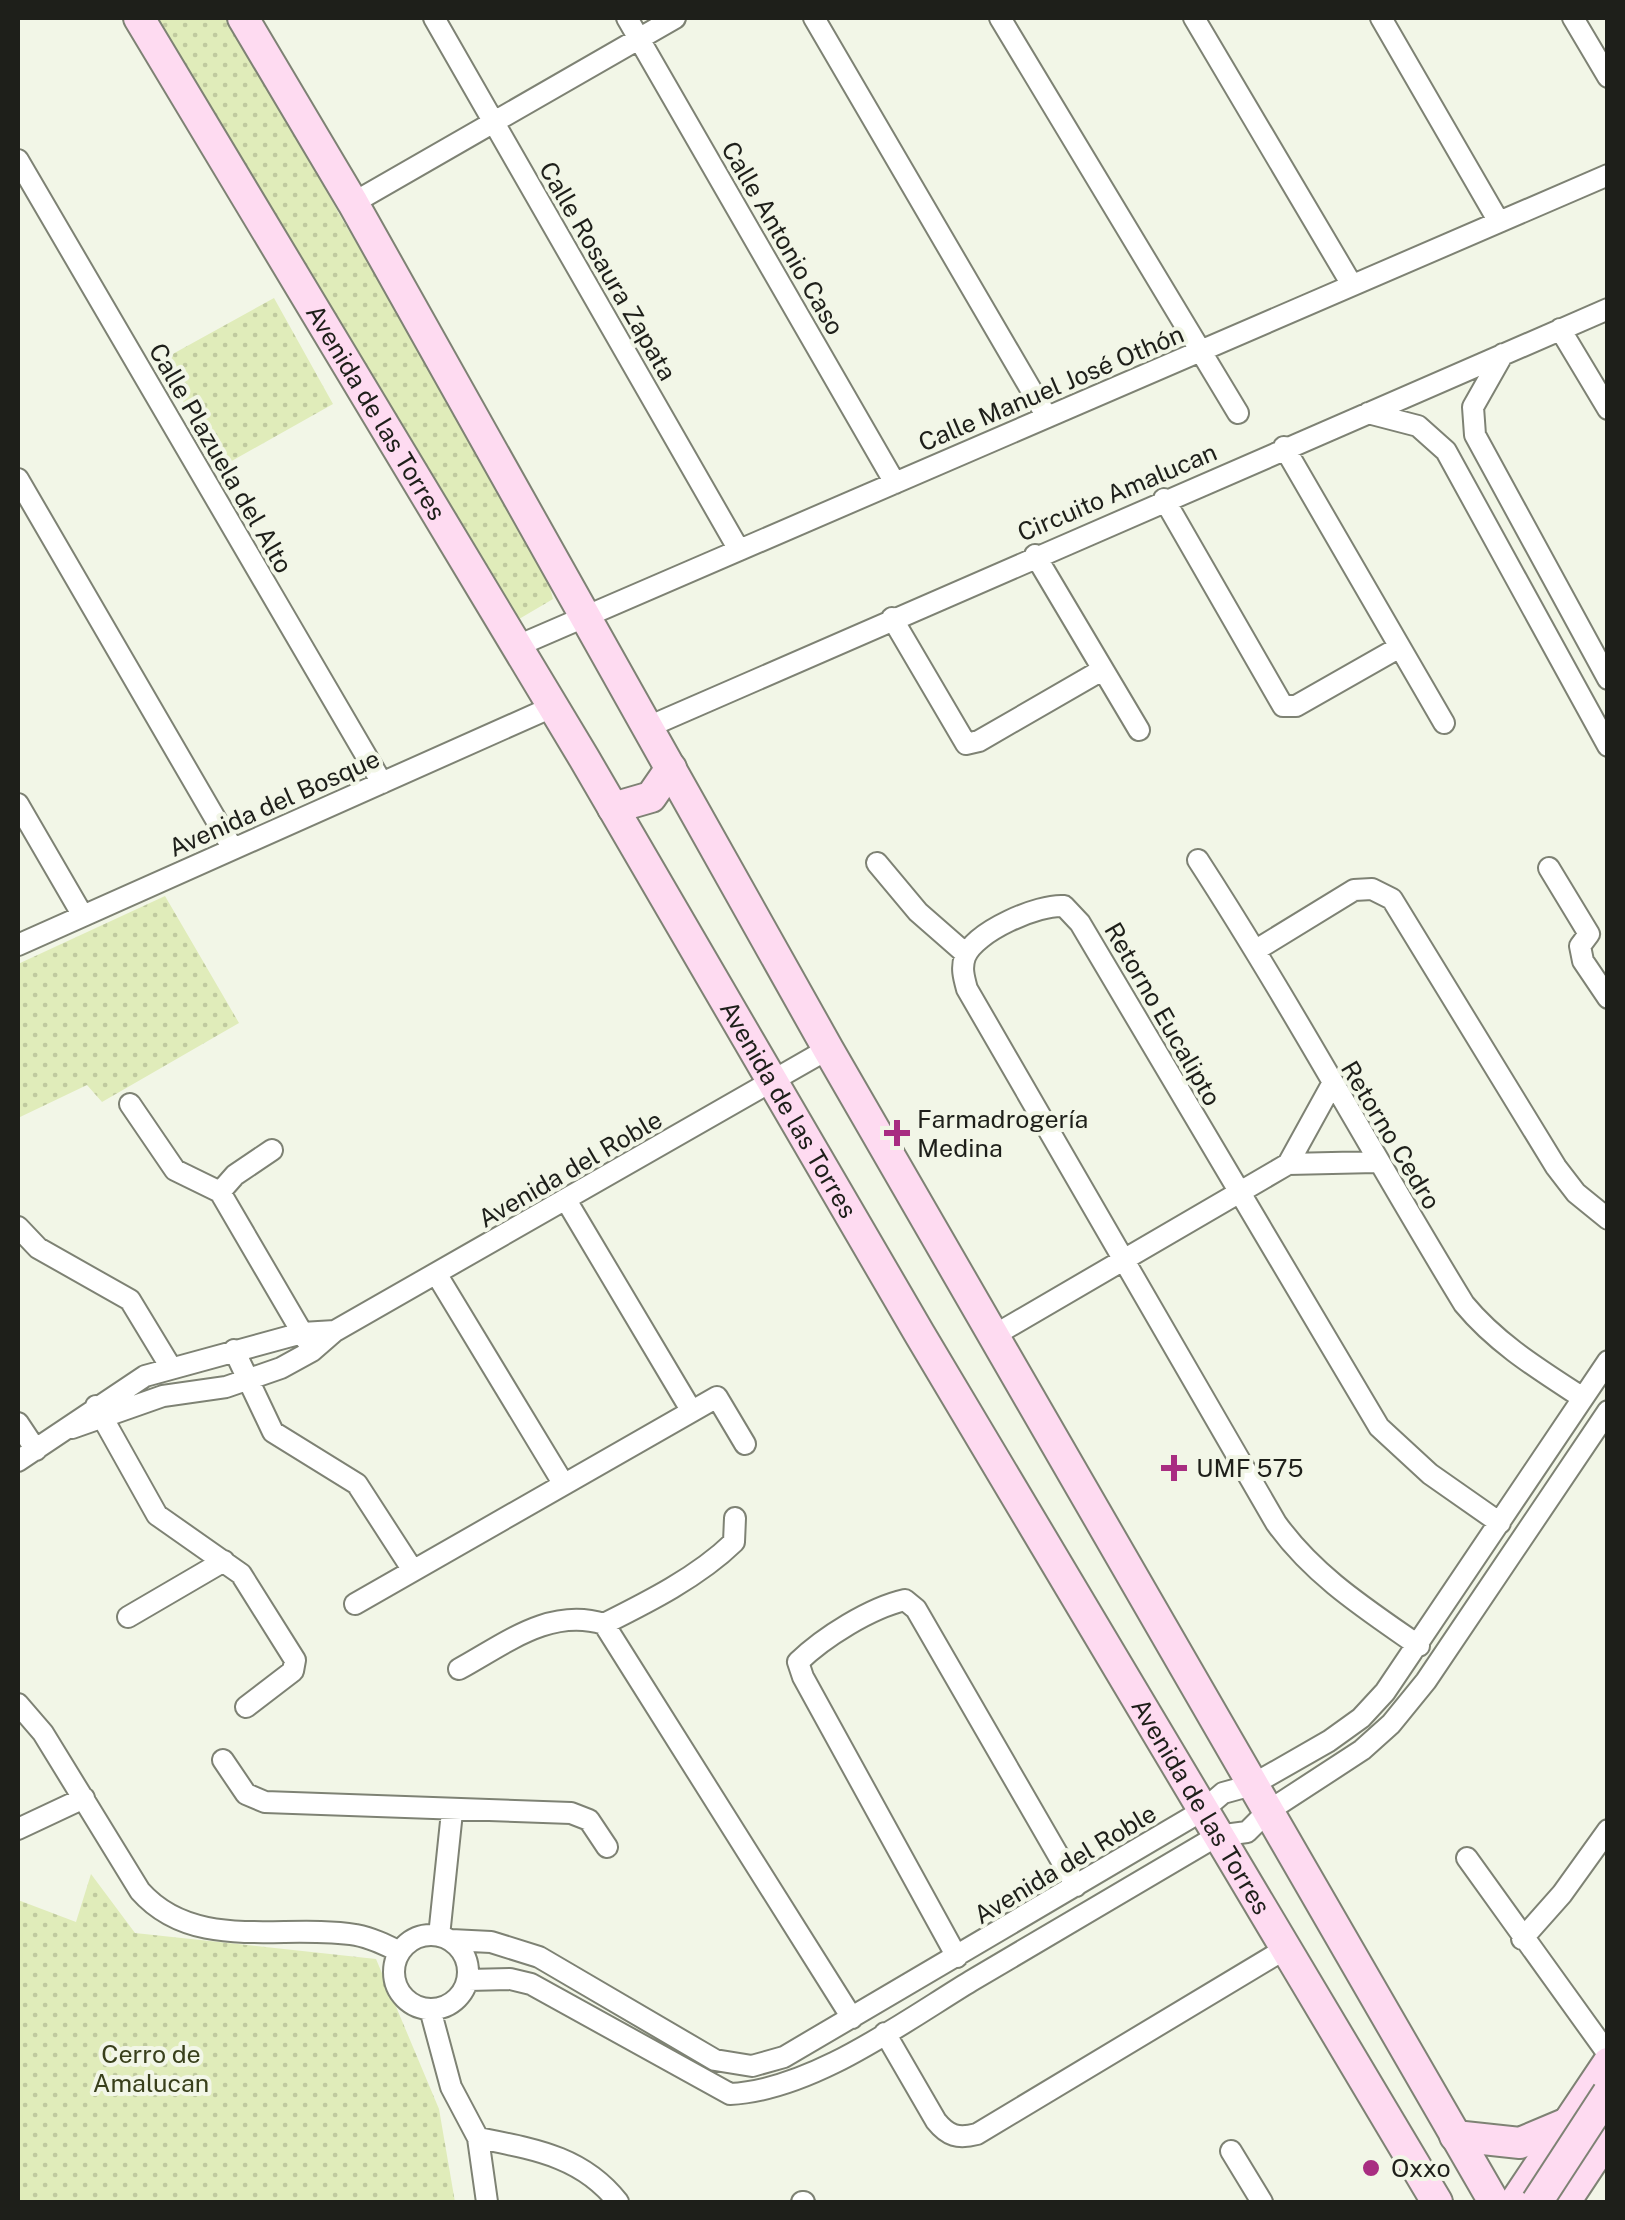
<svg xmlns="http://www.w3.org/2000/svg" width="1625" height="2220" font-family="'Public Sans',sans-serif">
	<style>
		.green { fill: url(#green-dots) }
		.lines { fill: none; stroke-linecap: round; stroke-linejoin: round }
		.street-casing { stroke: #7e8274; stroke-width: 24 }
		.secondary-casing { stroke: #7e8274; stroke-width: 34 }
		.street { stroke: #fff; stroke-width: 20 }
		.secondary { stroke: #fedbf1; stroke-width: 30 }
		.secondary-bridge-casing { stroke: #7e8274; stroke-width: 34; stroke-linecap: butt }
		.secondary-bridge { stroke: #fedbf1; stroke-width: 30 }
		.poi-dot { fill: #a82d81; stroke: #f2f6e7; stroke-width: 4 }
		.labels { text-anchor: middle; stroke-width: 8; stroke-linejoin: round; paint-order: stroke }
		.street-label { font-size: 25px; fill: #1e1f1a; stroke: #f2f6e7 }
		.poi-label { font-size: 25px; fill: #1e1f1a; stroke: #f2f6e7; text-anchor: start }
		.park-label { font-size: 25px; fill: #383f1b; stroke: #f2f6e7 }
	</style>
	<defs>
		<pattern id="green-dots" width="8" height="8" patternUnits="userSpaceOnUse" patternTransform="scale(2.5)"><rect width="8" height="8" fill="#e0ecba"/><path d="M2 2h.1M6 6h.1" fill="none" stroke="#c0ca9f" stroke-width="1.8" stroke-linecap="round"/></pattern>
	</defs>
	<rect width="100%" height="100%" fill="#f2f6e7"/>
	<!-- green -->
	<path class="green" d="M154,18h76l112,201 198,332 13,48 -39,23z
		M274,298l59,106 -112,63 -61,-106z
		M165,896l74,127 -137,79 -15,-17 -69,33v-154z
		M91,1874l44,59 241,26 63,150 16,93h-437v-302l58,22z"/>
	<g class="lines">
		<defs>
			<path id="street" d="M434,18l305,532
				M627,18l268,465
				M814,18l233,399
				M1000,18l238,395
				M1194,18l158,267
				M1381,18l118,204
				M1573,18l35,59
				M18,160l364,623
				M353,203l322,-185
				M1560,329l48,80
				M1503,354l-30,53 2,28 133,244
				M1368,413l50,13 28,25 162,295
				M1284,447l160,276
				M18,479l215,370
				M1164,499l119,207h13l102,-58
				M1035,555l104,175
				M892,618l74,126 13,-3 123,-71
				M515,647l1093,-472
				M648,727l960,-418
				M18,804l65,112
				M1198,860c94,145 176,297 266,444 33,40 76,66 119,94
				M877,863l41,49 48,42
				M1549,868l40,66 -9,12 3,15 25,37
				M18,945l534,-238
				M1256,950l98,-60 18,-1 20,10 164,268 20,26 32,26
				M130,1104l45,66 45,22 87,149
				M1288,1164l43,-78
				M220,1192l15,-17 37,-25
				M566,1200l125,210
				M18,1227l20,21 92,52 40,66
				M437,1275l126,208
				M993,1336l295,-172 88,-2
				M234,1350l39,82 84,52 55,85
				M96,1406l61,109 84,59 54,86 -2,11 -47,36
				M18,1423l18,27
				M72,1428l91,-32 63,-9 55,-19 31,-17 23,-20 493,-282
				M18,1461l127,-85 157,-43 33,-2
				M355,1604l362,-207 28,47
				M128,1617l96,-56
				M604,1624l248,394
				M1419,1646c-53,-37 -105,-70 -143,-123l-309,-534c-3,-11 -6,-21 -2,-32 10,-26 74,-53 99,-51l16,17 299,504 51,47 70,49
				M459,1669c46,-25 91,-62 145,-45 44,-22 94,-47 130,-82l1,-24
				M18,1704l25,29 97,158c55,62 143,32 216,44 16,3 30,10 44,17
				M223,1760l23,34 19,8 306,11 18,7 18,27
				M18,1829l66,-31
				M1467,1858l141,196
				M394 1972a37 37 0 1 1 74 0a37 37 0 1 1-74 0Z
				M439,1936l13,-124
				M1522,1939l40,-45 46,-64
				M451,1940l40,2 48,15 176,103 37,6 32,-9 418,-246 21,-18 29,-8 77,-44 32,-23 24,-26 223,-331
				M957,1957l-154,-280 -5,-15c26,-25 72,-54 107,-62l11,9 160,277
				M468,1980l42,-1 21,5 199,110c82,-4 172,-71 241,-113 82,-48 164,-97 246,-145l30,-4 20,-20 95,-62 29,-26 35,-43 182,-270
				M430,2009l21,78 27,51 9,64
				M885,2033l51,88c12,15 22,18 41,13l308,-185
				M478,2138c55,11 104,18 140,64
				M1231,2151l31,51
				M802,2202h2"/>
			<g id="secondary">
				<path id="s1" d="M139,18l445,740 335,575 518,869"/>
				<path d="M243,18l110,185 475,846 666,1153"/>
				<path d="M613,808l38,-11 20,-29"/>
				<path d="M1455,2136l65,7 45,-19"/>
				<path d="M1515,2202l93,-139"/>
				<path d="M1565,2202l43,-65"/>
			</g>
		</defs>
		<!-- street casing -->
		<use href="#street" class="street-casing"/>
		<!-- secondary casing -->
		<use href="#secondary" class="secondary-casing"/>
		<!-- street -->
		<use href="#street" class="street"/>
		<!-- secondary -->
		<use href="#secondary" class="secondary"/>
		<defs>
			<path id="secondary-bridge" d="M1537,2202l71,-109"/>
		</defs>
		<!-- secondary-bridge casing -->
		<use href="#secondary-bridge" class="secondary-bridge-casing"/>
		<!-- secondary-bridge -->
		<use href="#secondary-bridge" class="secondary-bridge"/>
	</g>
	<!-- markers -->
	<g class="poi-dot">
		<path d="M892 1118h10v10h10v10h-10v10h-10v-10h-10v-10h10z"/>
		<path d="M1169 1453h10v10h10v10h-10v10h-10v-10h-10v-10h10z"/>
		<circle cx="1371" cy="2168" r="10"/>
	</g>
	<g class="labels">
		<!-- street labels -->
		<g class="street-label">
			<text transform="translate(783 238) rotate(60)" y="9">Calle Antonio Caso</text>
			<text transform="translate(608 271) rotate(60)" y="9">Calle Rosaura Zapata</text>
			<text transform="translate(1051 388) rotate(-23)" y="9">Calle Manuel José Othón</text>
			<text dy="9" stroke="none"><textPath href="#s1" startOffset="460">Avenida de las Torres</textPath></text>
			<text transform="translate(221 458) rotate(60)" y="9">Calle Plazuela del Alto</text>
			<text transform="translate(1117 492) rotate(-23)" y="9">Circuito Amalucan</text>
			<text transform="translate(274 803) rotate(-24)" y="9">Avenida del Bosque</text>
			<text transform="translate(1163 1014) rotate(60)" y="9">Retorno Eucalipto</text>
			<text dy="9" stroke="none"><textPath href="#s1" startOffset="1270">Avenida de las Torres</textPath></text>
			<text transform="translate(1391 1135) rotate(59)" y="9">Retorno Cedro</text>
			<text transform="translate(570 1169) rotate(-30)" y="9">Avenida del Roble</text>
			<text dy="9" stroke="none"><textPath href="#s1" startOffset="2080">Avenida de las Torres</textPath></text>
			<text transform="translate(1065 1864) rotate(-31)" y="9">Avenida del Roble</text>
		</g>
		<!-- poi labels -->
		<g class="poi-label">
			<text x="917" y="1128">Farmadrogería<tspan x="917" dy="29">Medina</tspan></text>
			<text x="1196" y="1477">UMF 575</text>
			<text x="1391" y="2177">Oxxo</text>
		</g>
		<!-- park labels -->
		<g class="park-label">
			<text x="151" y="2063">Cerro de<tspan x="151" dy="29">Amalucan</tspan></text>
		</g>
	</g>
	<!-- border -->
	<rect width="1625" height="2220" fill="none" stroke="#1e1f1a" stroke-width="40"/>
</svg>
